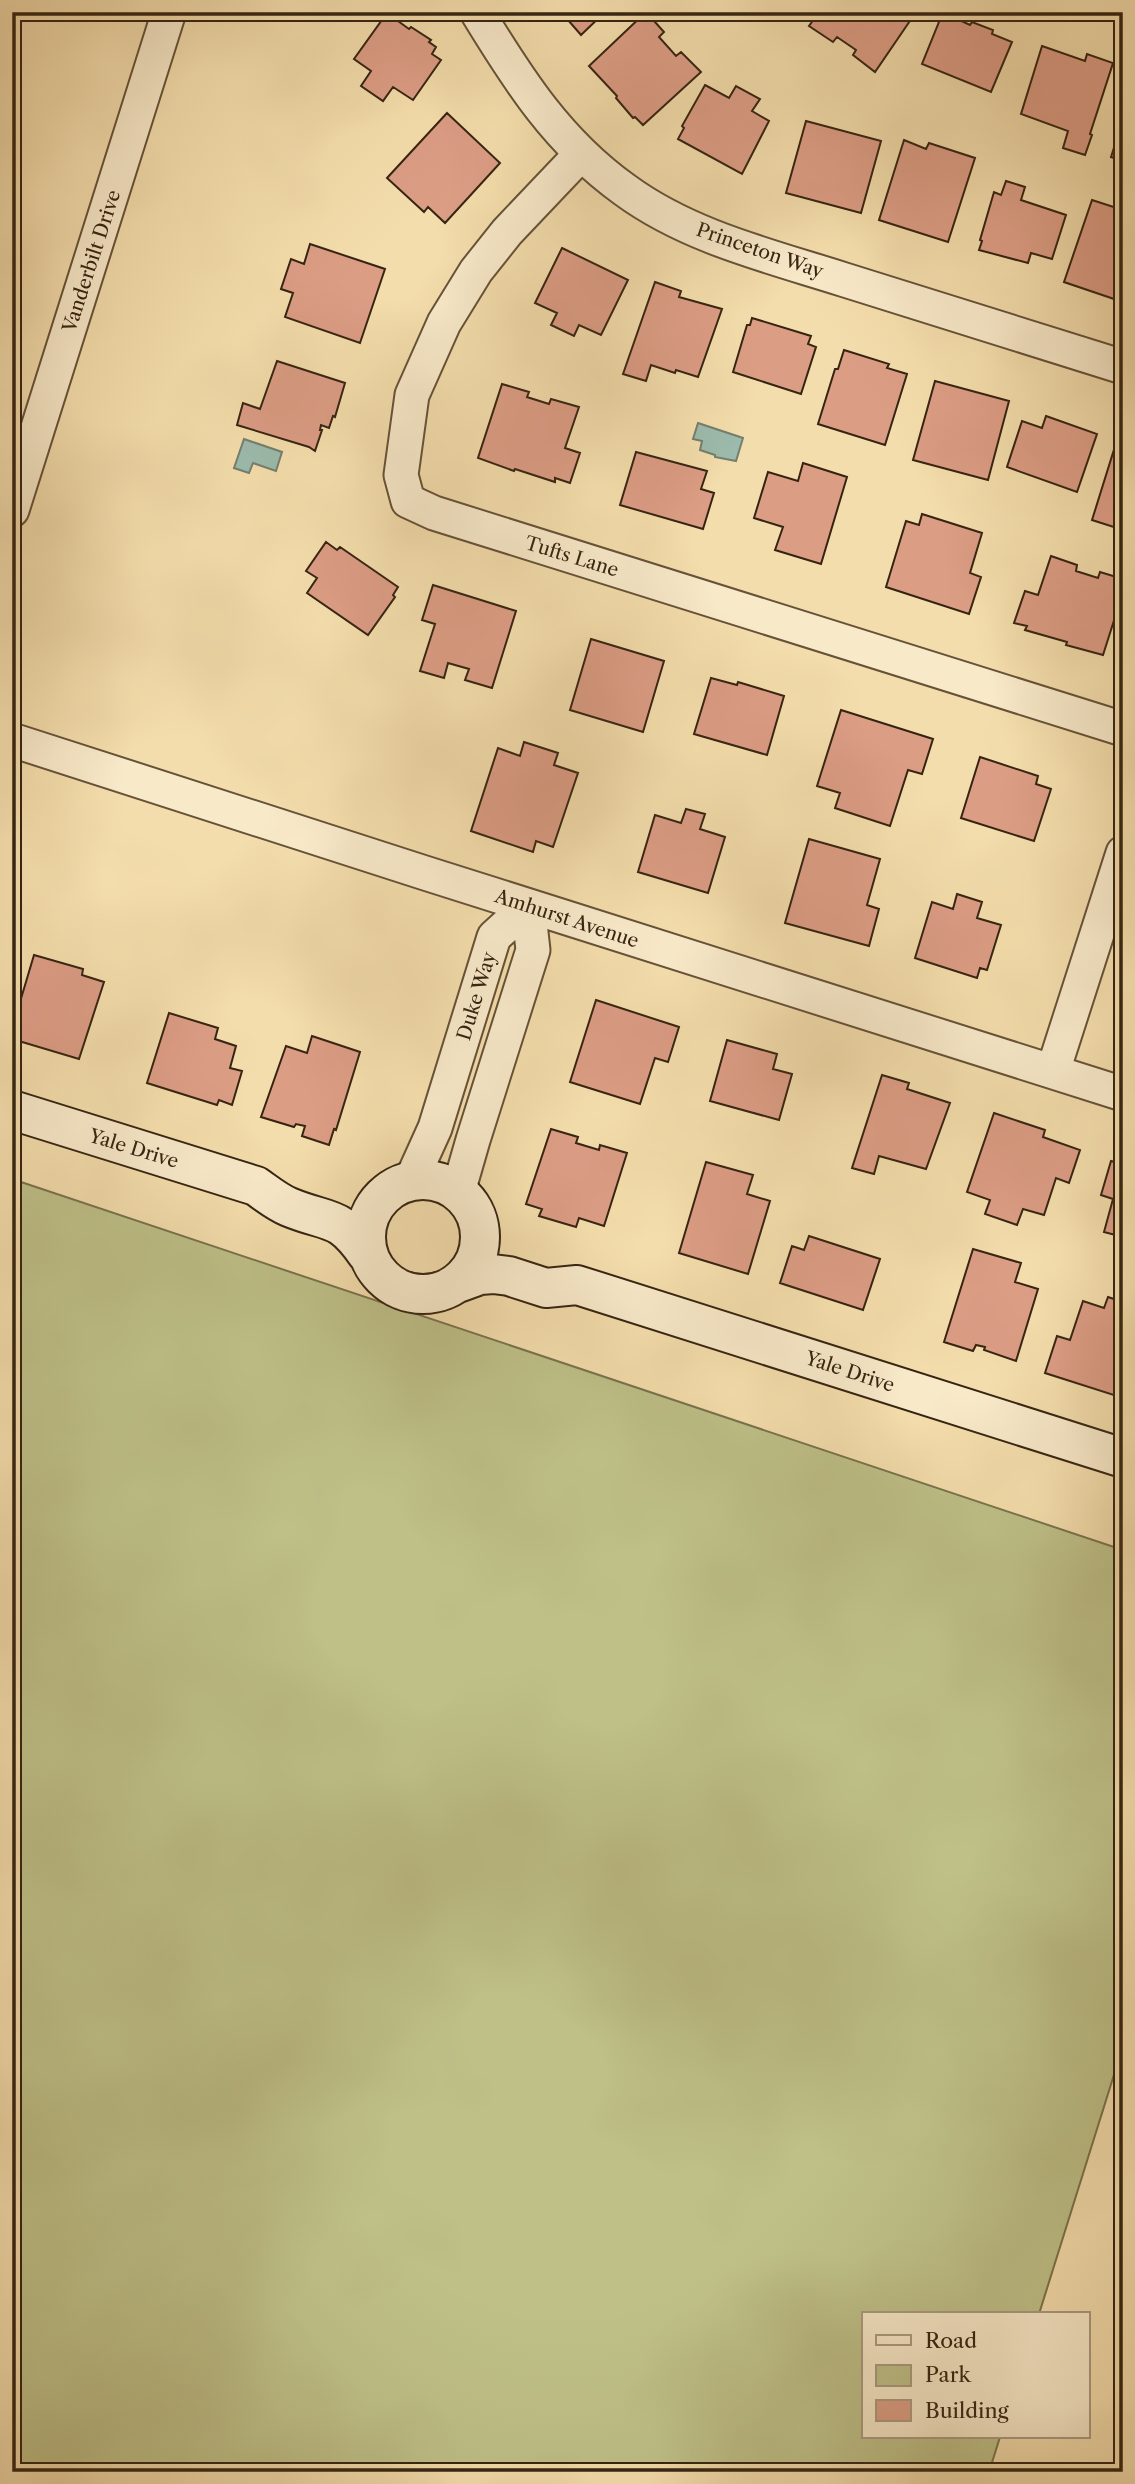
<svg xmlns="http://www.w3.org/2000/svg" width="1135" height="2484" font-family="'Libre Caslon Text',serif">
	<style>
		.green { fill: #bec088; stroke: #7a724d; stroke-width: 2 }
		.water { fill: #9cbbad; stroke: #737f6f; stroke-width: 2 }
		.building { fill: #dc9d85; stroke: #362412; stroke-width: 2 }
		.lines { fill: none; stroke-linecap: round; stroke-linejoin: round }
		.street-casing { stroke: #665238; stroke-width: 37 }
		.secondary-casing { stroke: #362412; stroke-width: 42 }
		.street { stroke: #f8e9c9; stroke-width: 33 }
		.secondary { stroke: #f8e9c9; stroke-width: 38 }
		.labels { text-anchor: middle; stroke-width: 7; stroke-linejoin: round; paint-order: stroke }
		.street-label { font-size: 19px; fill: #362412; stroke: #f8e9c9 }
	</style>
	<rect width="100%" height="100%" fill="#f4ddac"/>
	<filter id="stains"><feTurbulence type="fractalNoise" baseFrequency=".00286" numOctaves="4"/><feColorMatrix values="0 0 0 0 .2 0 0 0 0 .09 0 0 0 0 .02 0 0 0 .5 -.17"/></filter>
	<radialGradient id="worn" r=".72"><stop offset=".6" stop-color="#630" stop-opacity="0"/><stop offset="1" stop-color="#630" stop-opacity=".3"/></radialGradient>
	<!-- green -->
	<path class="green" d="M12,1179l1111,371v496l-84,268h-175v123h136l-11,35h-977z"/>
	<!-- water -->
	<path class="water" d="M698,423l45,15 -7,23 -21,-4v-2l-15,-5 2,-9 -9,-2z
		M244,439l38,13 -6,19 -23,-8 -4,10 -15,-5z"/>
	<!-- building -->
	<path class="building" d="M561,12h44l-24,23z
		M646,12l18,20 -5,5 17,19 5,-4 20,20 -58,53 -8,-8 -2,1 -17,-20 1,-2 -28,-30z
		M819,12h97l-41,60 -22,-17 3,-5 -19,-13 -4,5 -24,-16z
		M387,13l22,16 2,-2 20,13 -2,2 7,5 -4,7 9,6 -28,40 -20,-13 -10,14 -22,-15 10,-15 -17,-12z
		M946,14l24,11 2,-3 21,8 -1,4 20,8 -21,50 -69,-28 19,-47z
		M1042,46l43,15 2,-7 26,9 -23,71 2,1 -7,20 -22,-7 5,-17 -47,-17z
		M705,85l24,13 7,-12 24,13 -8,12 17,10 -27,53 -64,-35 6,-11 -2,-2z
		M447,113l53,50 -55,60 -17,-16 -4,5 -37,-34z
		M1123,119v42l-12,-4z
		M806,121l75,20 -20,72 -75,-20z
		M904,140l22,9 3,-6 46,15 -27,84 -69,-22z
		M1006,181l19,6 -4,13 45,15 -14,44 -21,-6 -3,10 -49,-13 3,-9 -2,-1 14,-48 7,3z
		M1092,200l31,10v92l-59,-20z
		M310,244l75,25 -25,74 -75,-26 8,-24 -12,-4 10,-30 13,5z
		M562,248l66,32 -27,55 -22,-10 -5,11 -23,-11 6,-12 -22,-10z
		M655,282l26,9 -2,6 43,12 -24,68 -22,-7 -1,3 -24,-8 -5,16 -23,-7z
		M752,318l59,18 -3,8 8,3 -15,47 -68,-22 14,-47h3z
		M844,350l45,14 -2,4 20,6 -22,71 -67,-21 17,-55h3z
		M277,361l68,22 -10,34 -2,-1 -4,12 -8,-3 -1,5h2l-7,21 -6,-4 -72,-22 6,-22 17,6z
		M935,381l74,20 -21,79 -75,-20z
		M502,384l27,8 -2,5 22,7 2,-5 28,8 -14,41 15,5 -10,30 -15,-5v4l-40,-13 -1,2 -36,-13z
		M1046,416l51,18 -20,58 -70,-25 15,-46 20,7z
		M1117,440l6,1v89l-31,-10z
		M636,452l71,19 -6,18 13,4 -11,36 -83,-24z
		M803,463l44,14 -26,87 -46,-14 8,-23 -29,-9 14,-46 30,9z
		M922,514l60,19 -12,40 11,4 -12,37 -83,-27 20,-66 13,4z
		M326,542l11,8 3,-3 58,40 -5,8 2,2 -27,38 -61,-42 10,-15 -11,-7z
		M1051,556l26,9 -1,6 22,7 2,-6 23,7v13l-20,63 -37,-10 1,-3 -42,-12 2,-4 -13,-3 11,-32 13,4z
		M433,585l83,26 -24,77 -27,-8 4,-11 -21,-6 -4,15 -24,-7 15,-47 -13,-4z
		M591,639l73,22 -21,71 -73,-22z
		M711,678l26,7 1,-3 46,14 -17,59 -73,-21z
		M841,710l92,29 -11,35 -14,-4 -18,56 -55,-18 5,-15 -23,-7z
		M524,742l34,11 -4,12 24,8 -25,74 -17,-6 -3,11 -62,-21 27,-83 22,8z
		M980,757l58,19 -2,8 15,5 -17,52 -73,-23z
		M686,809l19,5 -5,15 25,8 -17,56 -70,-21 17,-57 26,8z
		M809,839l71,20 -13,46 12,4 -10,37 -84,-23z
		M957,894l25,8 -5,16 24,7 -14,45 -7,-2 -3,10 -62,-20 17,-56 21,7z
		M34,955l49,14 -1,6 22,7 -25,77 -67,-20v-40l8,3z
		M596,1000l83,27 -11,35 -13,-4 -15,46 -70,-22z
		M169,1013l49,15 -3,11 21,7 -6,22 12,3 -10,34 -13,-5 -2,5 -70,-22z
		M312,1036l48,16 -24,78 -2,-1 -5,16 -27,-9 3,-10 -9,-2 -2,3 -33,-10 25,-71 21,7z
		M727,1040l50,14 -4,15 19,5 -13,46 -69,-19z
		M882,1075l27,8 -2,6 43,14 -24,66 -47,-13 -5,18 -22,-6z
		M994,1113l51,17 -2,7 37,13 -11,33 -13,-5 -12,37 -21,-6 -6,16 -32,-11 5,-14 -23,-8z
		M551,1129l27,8 -2,6 23,7 1,-5 27,8 -23,73 -25,-8 -3,9 -37,-11 3,-7 -16,-5z
		M1111,1161l12,3v73l-19,-5 9,-33 -12,-4z
		M706,1162l47,13 -6,19 23,7 -22,73 -69,-21z
		M809,1236l71,23 -17,51 -83,-27 12,-37 12,4z
		M973,1249l48,14 -6,19 23,7 -22,72 -32,-11 1,-3 -9,-2 -3,6 -29,-9z
		M1108,1297l15,5v96l-78,-25 12,-37 13,4 13,-39 21,7z"/>
	<g class="lines">
		<defs>
			<path id="street" d="M477,12c42,69 81,130 148,178 64,47 145,66 220,90 92,29 185,58 278,87
				M581,154l-74,78 -31,39 -32,52 -32,72 -11,80 7,26 26,12 689,216
				M12,510l157,-498
				M12,740l413,133 698,221
				M1053,1071l70,-218
				M411,1181l24,-53 59,-191 34,-31
				M458,1192l15,-52 60,-190 -5,-44"/>
			<path id="secondary" d="M12,1110l244,76c10,7 21,16 33,21 41,17 49,6 78,47
				M366 1237a57 57 0 1 1 114 0a57 57 0 1 1-114 0Z
				M458,1283l22,-8 13,-1 16,2 37,12 31,-3 546,173"/>
		</defs>
		<!-- street casing -->
		<use href="#street" class="street-casing"/>
		<!-- secondary casing -->
		<use href="#secondary" class="secondary-casing"/>
		<!-- street -->
		<use href="#street" class="street"/>
		<!-- secondary -->
		<use href="#secondary" class="secondary"/>
	</g>
	<g class="labels">
		<!-- street labels -->
		<g class="street-label">
			<text transform="translate(760 250) rotate(19)" y="7">Princeton Way</text>
			<text transform="translate(91 261) rotate(-72)" y="7">Vanderbilt Drive</text>
			<text transform="translate(572 556) rotate(17)" y="7">Tufts Lane</text>
			<text transform="translate(567 918) rotate(18)" y="7">Amhurst Avenue</text>
			<text transform="translate(476 996) rotate(-73)" y="7">Duke Way</text>
			<text transform="translate(134 1148) rotate(17)" y="7">Yale Drive</text>
			<text transform="translate(850 1371) rotate(18)" y="7">Yale Drive</text>
		</g>
	</g>
	<!-- margin -->
	<rect width="1135" height="2484" fill="none" stroke="#f4ddac" stroke-width="42"/>
	<rect x="14" y="14" width="1107" height="2456" fill="none" stroke="#362412" stroke-width="3.5"/>
	<rect x="21" y="21" width="1093" height="2442" fill="none" stroke="#362412" stroke-width="2"/>
	<!-- legend -->
	<rect x="862" y="2312" width="228" height="126" fill="#f8e9c9" stroke="#aa9a80" stroke-width="2"/>
	<rect x="876" y="2335" width="35" height="10" fill="#f8e9c9" stroke="#aa9a80" stroke-width="2"/>
	<text x="925" y="2348" font-size="21" fill="#362412">Road</text>
	<rect x="876" y="2365" width="35" height="21" fill="#bec088" stroke="#aa9a80" stroke-width="2"/>
	<text x="925" y="2382" font-size="21" fill="#362412">Park</text>
	<rect x="876" y="2400" width="35" height="21" fill="#dc9d85" stroke="#aa9a80" stroke-width="2"/>
	<text x="925" y="2418" font-size="21" fill="#362412">Building</text>
	<rect width="100%" height="100%" filter="url(#stains)"/>
	<rect width="100%" height="100%" fill="url(#worn)"/>
</svg>
